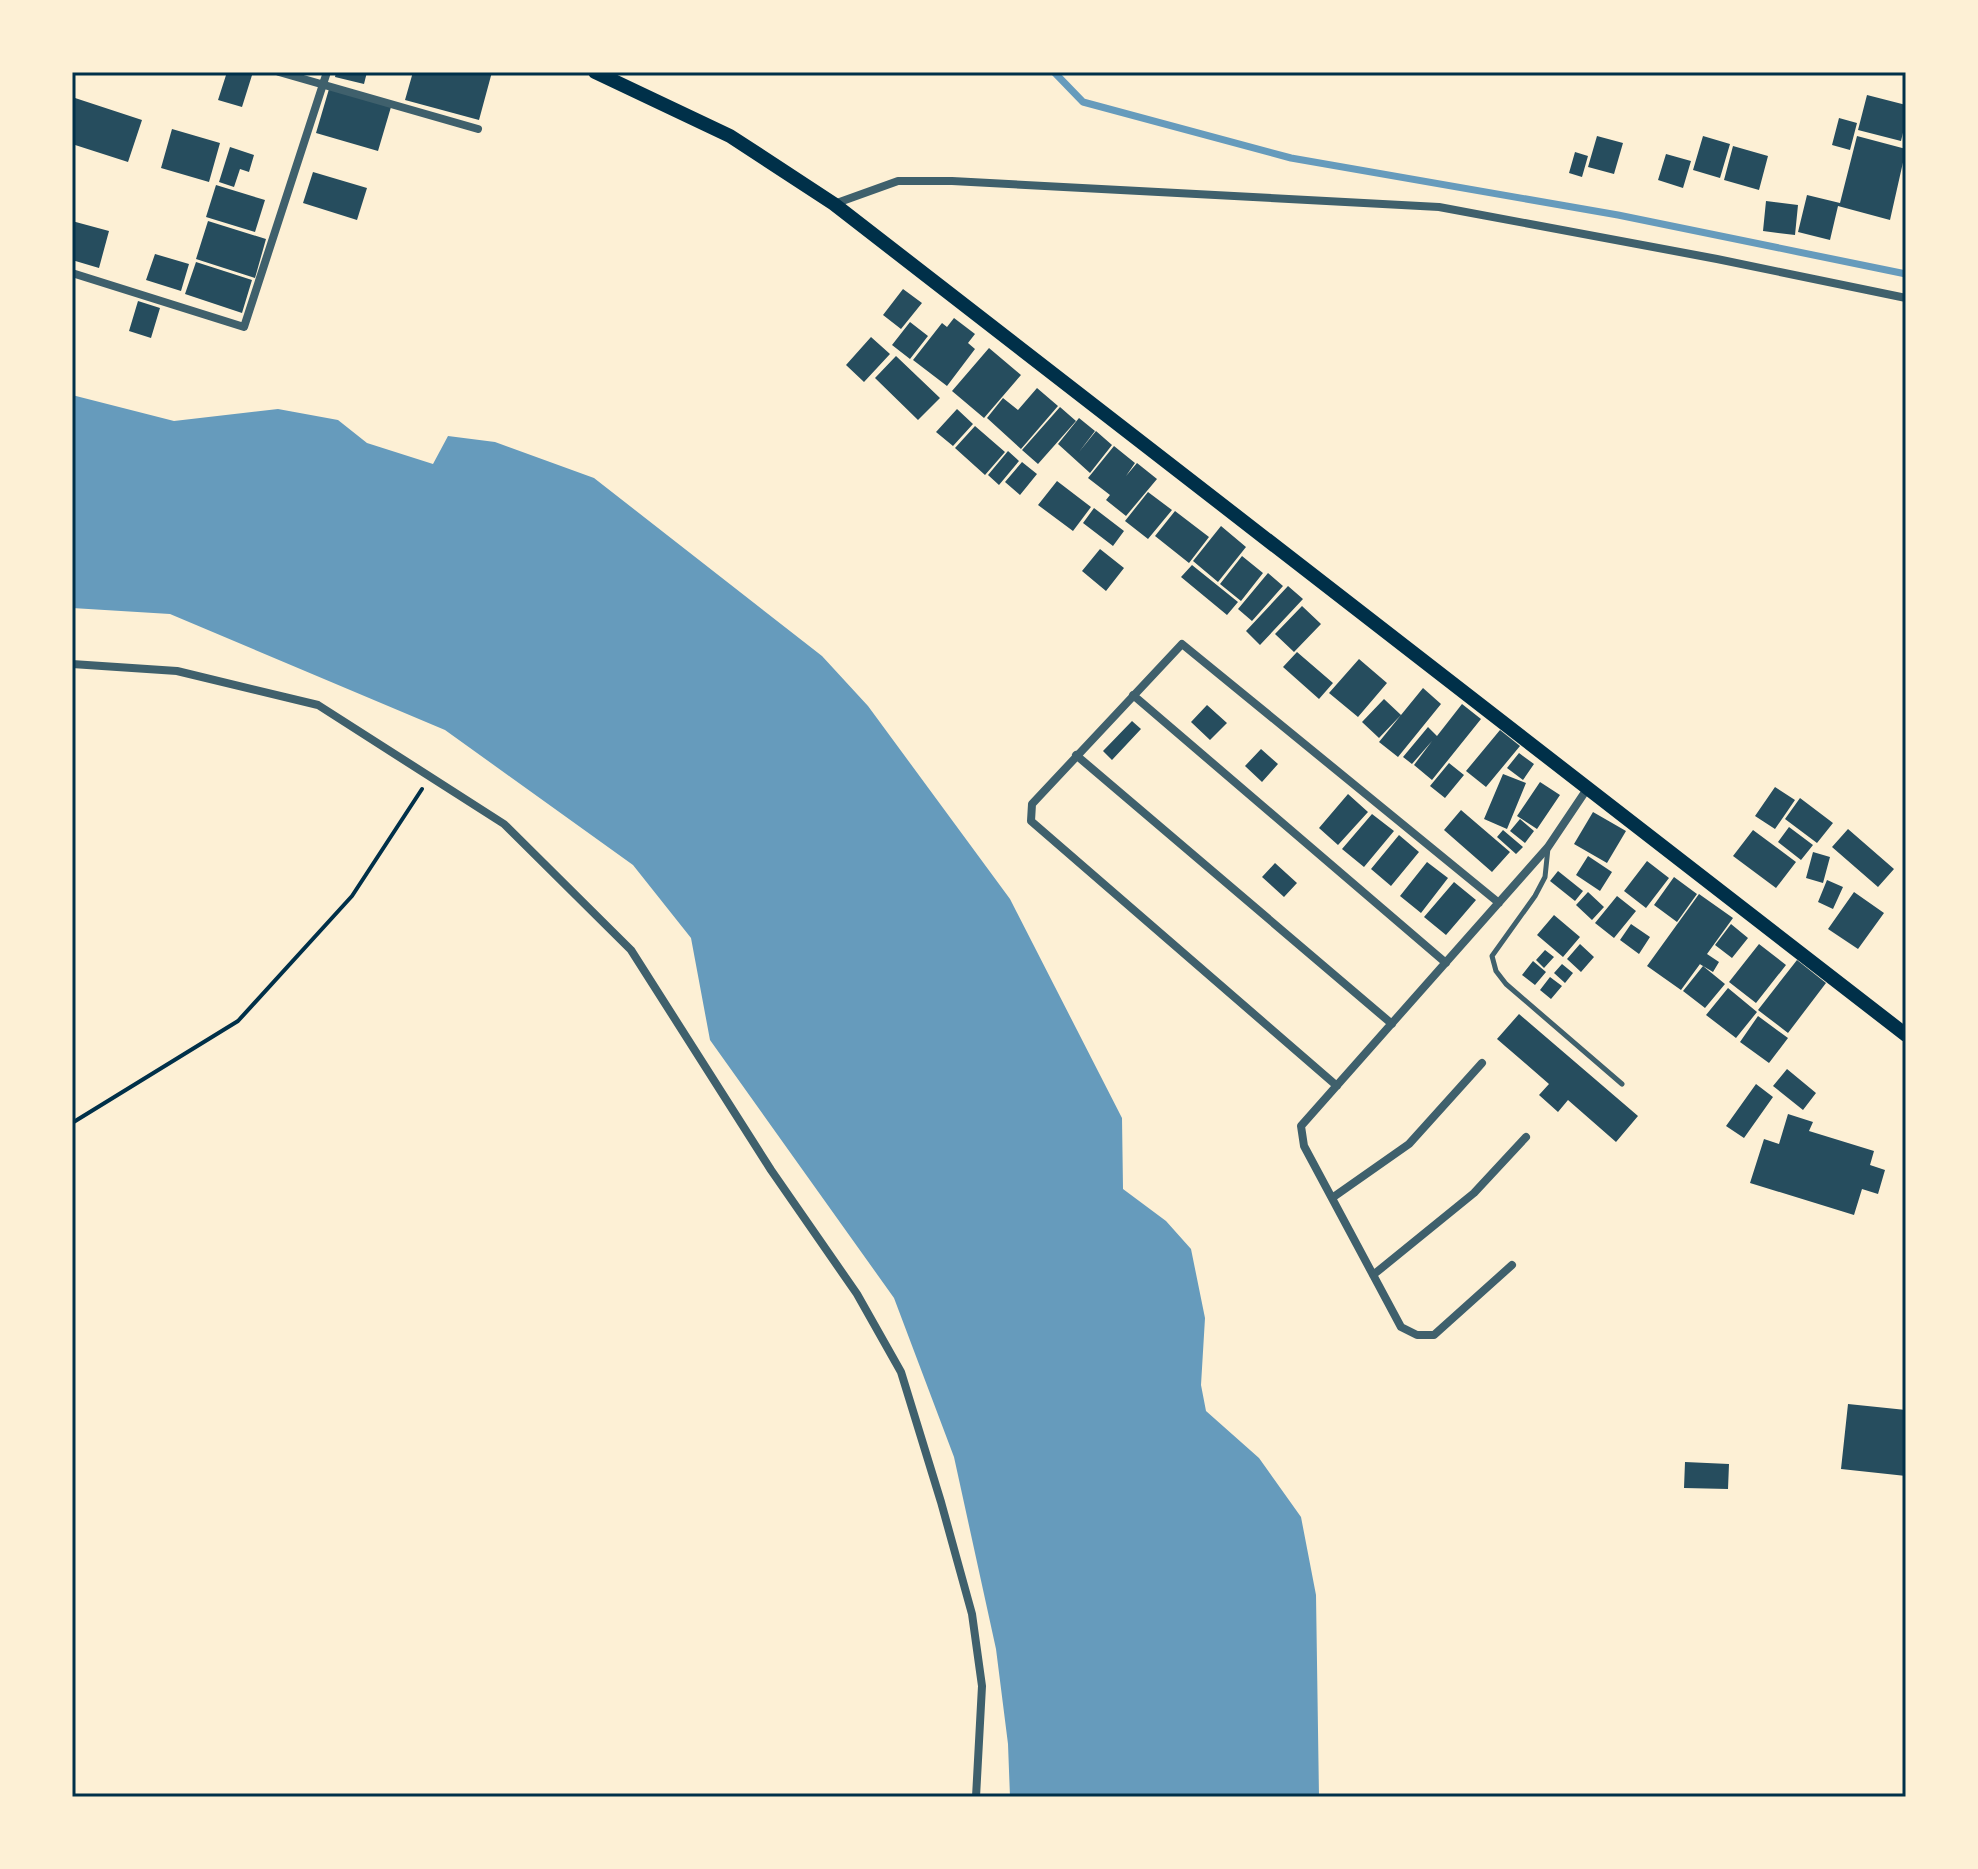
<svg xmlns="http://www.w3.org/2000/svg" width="1978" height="1869" font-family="Montserrat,sans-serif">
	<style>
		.water { fill: #669bbc }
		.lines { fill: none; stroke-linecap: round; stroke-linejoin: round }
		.stream { stroke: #669bbc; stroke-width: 7 }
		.building { fill: #264d5e }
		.path { stroke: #003049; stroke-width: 4 }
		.service { stroke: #3f606c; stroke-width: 5 }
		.minor { stroke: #3f606c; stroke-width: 8 }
		.primary { stroke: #003049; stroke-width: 14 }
		.neatline { fill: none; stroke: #003049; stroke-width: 3 }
	</style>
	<rect width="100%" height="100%" fill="#fdf0d5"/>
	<!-- water -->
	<path class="water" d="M72,395l102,26 104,-12 60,11 29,23 66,21 15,-28 47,6 99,36 228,178 46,50 142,193 112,219 1,71 43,32 25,28 14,69 -4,67 5,26 53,47 42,59 15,78 3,202h-309l-2,-53 -12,-95 -42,-192 -60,-159 -184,-258 -19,-102 -58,-73 -188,-135 -275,-116 -98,-6z"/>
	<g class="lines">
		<!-- stream -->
		<path class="stream" d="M1054,72l29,30 208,56 327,57 288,59"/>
	</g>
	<!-- building -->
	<path class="building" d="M227,72h26l-11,35 -24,-7z
		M336,72h31l-3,12 -29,-7z
		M413,72h79l-13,48 -74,-20z
		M329,89l62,18 -13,44 -62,-18z
		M1867,95l39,10v15l-5,21 -43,-11z
		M72,97l70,23 -14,42 -56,-18z
		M1839,118l18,5 -7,27 -18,-5z
		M172,129l48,14 -11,39 -48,-14z
		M1597,136l26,7 -9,31 -26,-7z
		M1703,136l27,8 -10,34 -27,-8z
		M1857,136l49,13 -16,71 -52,-14 -8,34 -32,-8 9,-37 33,8z
		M1733,146l35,10 -9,34 -35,-10z
		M230,147l24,8 -5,17 -9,-3 -6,18 -15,-5z
		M1575,152l13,4 -6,21 -13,-4z
		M1666,154l25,7 -8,27 -25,-8z
		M313,172l54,16 -10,32 -54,-17z
		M216,185l49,15 -10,32 -49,-15z
		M1766,201l32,4 -3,30 -32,-4z
		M72,221l37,10 -10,37 -27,-8z
		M208,221l58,18 -11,39 -59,-19z
		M155,254l34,10 -8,27 -35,-11z
		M196,262l56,18 -10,33 -57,-19z
		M903,289l19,14 -21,26 -18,-14z
		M138,301l22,7 -9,30 -22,-7z
		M954,318l21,16 -7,9 7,6 -28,37 -34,-26 29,-37 5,4z
		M910,322l18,14 -18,23 -18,-14z
		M871,337l19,17 -26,28 -18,-17z
		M989,348l32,27 -37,43 -32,-27z
		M896,356l44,42 -22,22 -43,-42z
		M1037,388l21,18 -37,43 -34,-31 16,-20 15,12z
		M1060,407l16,14 -38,43 -16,-14z
		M957,409l16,15 -20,22 -17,-14z
		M1079,418l16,13 -16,21 17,-21 16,14 -22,28 -32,-29z
		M975,426l30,26 -20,23 -30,-27z
		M1114,446l21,17 -9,13 11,-13 20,16 -31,37 -20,-16 4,-5 -22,-17z
		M1008,451l11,10 -20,24 -11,-10z
		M1022,462l15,12 -17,21 -15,-13z
		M1057,481l34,26 -18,24 -35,-26z
		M1148,492l24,18 -24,29 -23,-18z
		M1094,508l30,23 -11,15 -30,-23z
		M1175,511l34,26 -20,26 -34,-27z
		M1221,526l25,21 -28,35 -25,-21z
		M1100,549l24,19 -18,23 -24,-20z
		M1242,556l21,17 -22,28 -21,-17z
		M1192,565l46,37 -11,13 -46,-38z
		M1268,573l15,13 -31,35 -14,-12z
		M1288,586l15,13 -43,46 -14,-14z
		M1302,606l19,18 -27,28 -19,-18z
		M1297,652l36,31 -14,16 -36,-32z
		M1359,659l28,24 -29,34 -29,-24z
		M1423,688l18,16 -43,53 -19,-15z
		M1384,699l17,16 -22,23 -17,-16z
		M1462,704l19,15 -49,61 -18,-15 18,-24 -20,23 -9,-7 25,-30 9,9z
		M1207,705l20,18 -17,17 -19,-18z
		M1132,721l9,8 -29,31 -9,-9z
		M1500,730l20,16 -34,41 -20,-16z
		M1261,749l17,15 -16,18 -17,-16z
		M1519,753l15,11 -11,16 -16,-12z
		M1449,763l15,12 -19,23 -15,-12z
		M1503,774l23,9 -19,46 -23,-10z
		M1540,782l20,13 -23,34 -20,-13z
		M1775,787l20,13 -20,29 -20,-13z
		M1348,794l20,18 -30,33 -19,-17z
		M1800,798l33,25 -16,20 -32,-24z
		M1461,810l49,42 -18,20 -48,-42z
		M1593,812l33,19 -19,32 -33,-19z
		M1372,814l22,17 -30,36 -22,-18z
		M1520,819l14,12 -9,12 -15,-12z
		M1789,827l24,18 -12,15 -23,-18z
		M1848,829l46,40 -16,18 -46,-40z
		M1503,830l20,17 -7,7 -19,-17z
		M1753,830l43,32 -20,26 -43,-32z
		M1399,835l20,17 -28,34 -20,-17z
		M1813,852l17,5 -7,26 -17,-5z
		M1588,856l24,16 -12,19 -24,-16z
		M1647,861l22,17 -23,30 -22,-17z
		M1427,862l21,16 -27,35 -21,-17z
		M1275,863l22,20 -13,14 -22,-20z
		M1558,871l25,20 -8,10 -25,-20z
		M1674,877l23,17 -20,28 -23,-17z
		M1827,880l16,7 -10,22 -15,-7z
		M1454,882l22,18 -30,35 -22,-18z
		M1588,892l16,15 -12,13 -16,-15z
		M1854,892l30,21 -26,36 -30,-20z
		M1699,894l34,24 -26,36 12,8 -6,10 -15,-9 2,1 -19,26 -34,-24z
		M1617,896l19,15 -22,27 -19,-15z
		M1554,915l26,22 -17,20 -26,-22z
		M1631,924l19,13 -11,17 -19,-14z
		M1731,924l17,14 -16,20 -17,-13z
		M1580,944l14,13 -13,15 -14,-13z
		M1759,944l27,21 -30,38 -27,-21z
		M1545,950l9,7 -10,11 -8,-8z
		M1797,960l29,23 -38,50 -30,-23z
		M1533,961l13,11 -11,13 -13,-10z
		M1562,964l11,9 -8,10 -11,-10z
		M1703,966l22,18 -20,24 -22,-17z
		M1550,977l12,9 -11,13 -11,-9z
		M1728,988l29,24 -21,26 -30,-23z
		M1519,1014l119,102 -22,26 -48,-42 -10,12 -19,-17 10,-11 -52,-45z
		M1758,1016l30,22 -19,25 -29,-21z
		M1787,1069l29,24 -13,17 -30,-24z
		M1756,1084l17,13 -29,41 -18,-12z
		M1788,1114l25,8 -4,9 65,20 -4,14 15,5 -7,24 -16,-5 -8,26 -104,-32 14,-44 15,5z
		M1848,1404l58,6v66l-65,-7z
		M1685,1462l44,2 -1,25 -44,-1z"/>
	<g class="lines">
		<!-- path -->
		<path class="path" d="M72,1123l166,-102 114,-125 70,-107"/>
		<!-- service -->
		<path class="service" d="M1548,848l-3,29 -10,19 -43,60 4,15 10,13 116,100"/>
		<!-- minor -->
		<path class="minor" d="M279,72l199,57
			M834,204l64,-23h54l487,26 278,52 189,39
			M72,273l172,54 83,-255
			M72,664l105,7 141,34 186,119 127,126 140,220 86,124 44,78 40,130 31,112 10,72 -6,111
			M1133,695l313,268
			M1076,755l316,269
			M1337,1086l-306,-265 1,-17 150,-160 317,259
			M1332,1198l77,-54 73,-81
			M1512,1265l-78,70h-17l-16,-8 -97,-181 -3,-20 247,-279 39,-58
			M1373,1275l101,-82 52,-56"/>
		<!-- primary -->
		<path class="primary" d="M595,72l135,64 104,68 1072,831"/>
	</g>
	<!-- border -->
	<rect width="1978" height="1869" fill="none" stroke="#fdf0d5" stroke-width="148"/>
	<rect x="74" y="74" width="1830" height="1721" class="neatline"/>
</svg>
